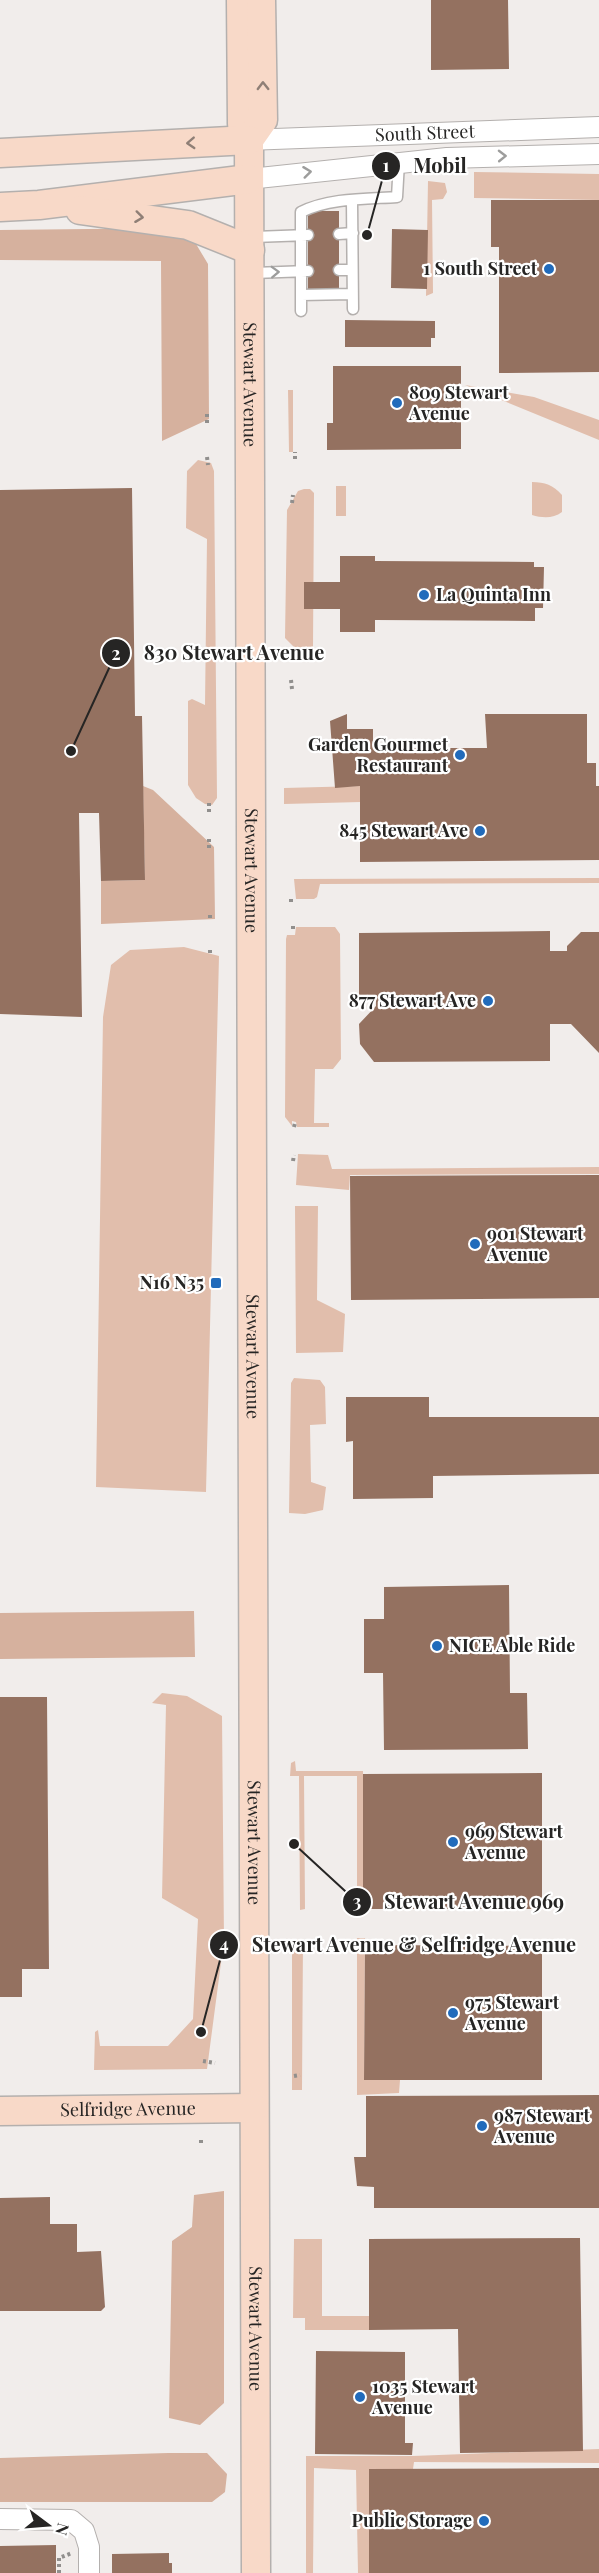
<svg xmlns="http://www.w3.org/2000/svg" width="599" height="2573" font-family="'Playfair Display',serif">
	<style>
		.green { fill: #e1beac }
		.forest { fill: #d6b19e }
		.building { fill: #947160 }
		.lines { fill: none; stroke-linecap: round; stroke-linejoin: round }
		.lane-casing { stroke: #b4b0ae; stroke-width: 13 }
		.street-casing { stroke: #b4b0ae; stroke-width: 22 }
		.secondary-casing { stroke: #b4b0ae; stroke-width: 31 }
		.path { stroke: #918f8d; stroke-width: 4; stroke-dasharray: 3 3; stroke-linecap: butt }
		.lane { stroke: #fff; stroke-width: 10 }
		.street { stroke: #fff; stroke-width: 20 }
		.secondary { stroke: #f8d9c8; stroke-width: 28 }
		.oneway { stroke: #8f7f76 }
		.oneway2 { stroke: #9d9d9c }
		.poi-dot { fill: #216bbb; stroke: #fff; stroke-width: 2 }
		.labels { text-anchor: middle; stroke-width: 4.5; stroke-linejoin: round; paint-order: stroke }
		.street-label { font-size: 18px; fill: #262524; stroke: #fff }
		.poi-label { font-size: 18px; font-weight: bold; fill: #262524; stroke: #fff; text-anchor: start }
		.leader { fill: none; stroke: #262524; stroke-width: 2 }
		.callout-dot { fill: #262524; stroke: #fff; stroke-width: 2 }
		.mark-label { font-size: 18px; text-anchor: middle; font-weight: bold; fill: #fff }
		.callout-label { font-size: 20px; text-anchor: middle; font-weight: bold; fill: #262524; stroke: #fff; stroke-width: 4.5; stroke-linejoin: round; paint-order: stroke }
	</style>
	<rect width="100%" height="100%" fill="#f1edeb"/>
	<!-- green -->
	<path class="green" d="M474,172l125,2v26l-125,-2z
		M428,181l17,2 2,9 -4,7 -11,1 1,93 -7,3z
		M465,385l69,12 65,23v20z
		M288,390h5v62h-4z
		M198,460l13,3 3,8 3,327 -5,7 -7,-1 -9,-6 -8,-13v-84l4,-2 13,6 2,-166 -21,-11 1,-57z
		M532,482c13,0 21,3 30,13v17c-9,7 -20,6 -30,3z
		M336,486h10v30h-10z
		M304,489h6l4,4 -1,154 -15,4 -13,-13 2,-128 11,-19z
		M360,786l1,16 -77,2v-16z
		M599,878v5l-279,1 -3,13 -3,2h-18l-2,-20z
		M296,927h39l5,7 1,125 -8,10h-18l-1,54h15v4h-32l-1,-5 -4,-1v5l-7,-9 1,-178 1,-4h8z
		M184,947l35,9 -13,536 -110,-5 7,-470 8,-52 19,-15z
		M298,1154l30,1 4,14 267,-2v7l-249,1 -1,15 -53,-5z
		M295,1206h23l-1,94 28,14 -2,38 -47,1z
		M294,1378l26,2 5,7 1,37 -16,1 1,57 15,5 -3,23 -18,4 -16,-1 2,-130z
		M162,1693l25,3 35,20 2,224 -17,129 -113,1 1,-38 3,-2 2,16h68l25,-27 5,-100 -36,-21 4,-193 -14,-2z
		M295,1761l1,10h67v138h-6v-133h-53l1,133 -5,1 -1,-134h-9l1,-13z
		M357,1938h8l-1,141 36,1 -1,13 -42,2z
		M292,1939h11l-1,151h-10z
		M294,2239h28v77h47v14h-64v-12h-12z
		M599,2449v14l-185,-1 -1,7h-44v104h-11l-2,-103 -42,-2 -1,105h-7v-117h107z"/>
	<!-- forest -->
	<path class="forest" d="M176,228l17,11 15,25 1,155 -47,22 -1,-180 -161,-1v-30z
		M143,786l10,4 61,57 1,72 -114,5v-43l44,-1z
		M194,1611l1,46 -195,2v-46z
		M224,2191v212l-24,22 -31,-7 3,-177 20,-14 2,-32z
		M168,2453h39l20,21 -2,18 -13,10h-212v-44z"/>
	<!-- building -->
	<path class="building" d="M431,0h77l1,69 -78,1z
		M491,200h108v172l-100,1v-126h-8z
		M308,211h31v81h-31z
		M392,229l36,1 -1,59 -36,-1z
		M345,320l90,1v17h-4v9h-86z
		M333,366h128v83l-134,1v-27h6z
		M132,488l3,228h7l3,164 -44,1 -2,-68h-20l3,204 -82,-3v-524z
		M340,556h35v5l159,1v5h10l-1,41h-8v13l-160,-1v12h-35v-23h-36v-27h36z
		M347,714v15h26v19h114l-2,-34h102v49h9v23h3v74l-239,2v-76l-25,2 -5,-67z
		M550,931v20h17v-5l14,-14h18v121l-28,-29h-21v37l-176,1 -14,-18 -1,-20 17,-18v-11h-17v-62z
		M599,1175v123l-248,2 -1,-124z
		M346,1397h83v20h170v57l-166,2v22l-80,1v-58l-7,1z
		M509,1585l1,108h17l1,56 -144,1 -1,-77h-19v-54h20v-32z
		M0,1697h47l2,272h-27v28h-22z
		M542,1773v136h-179v-135z
		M365,1945l177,1v134h-178z
		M599,2095v113h-225v-21l-17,-1 -3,-29h12v-61z
		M50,2197v27h27v28l24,-1 4,56 -4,4h-101v-113z
		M580,2238l3,213 -123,2 -2,-124 -89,1v-91z
		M316,2351l89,1v91h8l-1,12 -97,-1z
		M599,2468v105h-230v-104z
		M56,2545v28h-56v-27z
		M169,2553v10h3v10h-60v-19z"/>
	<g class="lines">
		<defs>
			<path id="lane" d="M352,201l1,108
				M339,234l14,-1
				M251,237l57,-2
				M339,270h13
				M251,273l57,-2
				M301,295l51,-1
				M301,311v-99c28,-14 65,-13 96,-15l2,-35"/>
			<g id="street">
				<path id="s1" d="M249,140l350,-13"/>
				<path d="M249,179l198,-21 152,-4"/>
				<path d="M0,2519l71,1 13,11 5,16v26"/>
			</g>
			<g id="secondary">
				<path id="s2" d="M241,0l1,124 7,16 7,2433"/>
				<path d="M249,140l14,-20 -2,-120"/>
				<path d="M0,153l249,-13"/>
				<path d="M0,207l39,-2 210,-26"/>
				<path d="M80,210l108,15 62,25"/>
				<path id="s3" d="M0,2111l254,-3"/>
			</g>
		</defs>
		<!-- lane casing -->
		<use href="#lane" class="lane-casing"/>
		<!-- street casing -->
		<use href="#street" class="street-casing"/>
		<!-- secondary casing -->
		<use href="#secondary" class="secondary-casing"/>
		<!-- path -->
		<path class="path" d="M207,423v-9
			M207,457l1,8
			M295,459v-7
			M292,503l1,-8
			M290,651v-6
			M291,680l1,9
			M209,812v-9
			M209,839v12
			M291,899v3
			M210,918v-6
			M293,926v5
			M210,953v-5
			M294,1127l1,-4
			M293,1161l1,-6
			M203,2061l12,2
			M294,2076l6,-1
			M201,2143v-6
			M59,2573v-15l13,-5"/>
		<!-- lane -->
		<use href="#lane" class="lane"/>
		<!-- street -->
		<use href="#street" class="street"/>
		<!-- secondary -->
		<use href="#secondary" class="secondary"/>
	</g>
	<!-- one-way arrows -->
	<defs><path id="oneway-chevron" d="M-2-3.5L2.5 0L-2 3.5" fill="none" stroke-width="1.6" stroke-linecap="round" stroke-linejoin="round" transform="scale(1.5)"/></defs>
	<g class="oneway">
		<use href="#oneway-chevron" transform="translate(263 86) rotate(-91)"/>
		<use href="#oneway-chevron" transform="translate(191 143) rotate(177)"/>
		<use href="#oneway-chevron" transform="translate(139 217) rotate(7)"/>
	</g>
	<g class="oneway2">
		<use href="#oneway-chevron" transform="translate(502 156) rotate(-1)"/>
		<use href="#oneway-chevron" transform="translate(307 172) rotate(-7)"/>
		<use href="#oneway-chevron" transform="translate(275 272) rotate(-2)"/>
	</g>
	<!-- markers -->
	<g class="poi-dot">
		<circle cx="549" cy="269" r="6"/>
		<circle cx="397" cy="403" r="6"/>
		<circle cx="424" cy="595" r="6"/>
		<circle cx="460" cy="755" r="6"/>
		<circle cx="480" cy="831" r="6"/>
		<circle cx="488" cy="1001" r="6"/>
		<circle cx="475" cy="1244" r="6"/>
		<rect x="210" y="1277" width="12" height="12" rx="3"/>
		<circle cx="437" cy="1646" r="6"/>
		<circle cx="453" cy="1842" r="6"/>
		<circle cx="453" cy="2013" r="6"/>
		<circle cx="482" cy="2126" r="6"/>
		<circle cx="360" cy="2397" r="6"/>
		<circle cx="484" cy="2521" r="6"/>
	</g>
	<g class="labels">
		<!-- street labels -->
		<g class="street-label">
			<text dy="6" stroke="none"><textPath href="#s1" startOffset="176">South Street</textPath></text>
			<text dy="6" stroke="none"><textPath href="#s2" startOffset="386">Stewart Avenue</textPath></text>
			<text dy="6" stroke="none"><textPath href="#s2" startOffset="872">Stewart Avenue</textPath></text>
			<text dy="6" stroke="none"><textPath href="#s2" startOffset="1358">Stewart Avenue</textPath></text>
			<text dy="6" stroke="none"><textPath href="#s2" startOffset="1844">Stewart Avenue</textPath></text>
			<text dy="6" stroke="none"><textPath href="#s3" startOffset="128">Selfridge Avenue</textPath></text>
			<text dy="6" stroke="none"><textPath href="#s2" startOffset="2330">Stewart Avenue</textPath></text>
		</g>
		<!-- poi labels -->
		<g class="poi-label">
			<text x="537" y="275" text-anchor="end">1 South Street</text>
			<text x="409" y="399">809 Stewart<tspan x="409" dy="21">Avenue</tspan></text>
			<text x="436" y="601">La Quinta Inn</text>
			<text x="448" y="751" text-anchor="end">Garden Gourmet<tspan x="448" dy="21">Restaurant</tspan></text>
			<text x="468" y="837" text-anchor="end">845 Stewart Ave</text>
			<text x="476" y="1007" text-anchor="end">877 Stewart Ave</text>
			<text x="487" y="1240">901 Stewart<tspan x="487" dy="21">Avenue</tspan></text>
			<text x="204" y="1289" text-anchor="end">N16 N35</text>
			<text x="449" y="1652">NICE Able Ride</text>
			<text x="465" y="1838">969 Stewart<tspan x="465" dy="21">Avenue</tspan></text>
			<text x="465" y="2009">975 Stewart<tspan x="465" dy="21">Avenue</tspan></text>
			<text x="494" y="2122">987 Stewart<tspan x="494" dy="21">Avenue</tspan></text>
			<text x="372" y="2393">1035 Stewart<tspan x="372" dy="21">Avenue</tspan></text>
			<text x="472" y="2527" text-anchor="end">Public Storage</text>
		</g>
	</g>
	<!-- callouts -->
	<path class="leader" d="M367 235L386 166M71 751L116 653M294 1844L357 1902M201 2032L224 1945"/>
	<g class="callout-dot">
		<circle cx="367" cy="235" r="6"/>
		<circle cx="71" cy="751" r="6"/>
		<circle cx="294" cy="1844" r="6"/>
		<circle cx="201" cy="2032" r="6"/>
		<circle cx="386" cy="166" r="15"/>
		<circle cx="116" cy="653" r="15"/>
		<circle cx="357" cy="1902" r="15"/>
		<circle cx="224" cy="1945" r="15"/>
	</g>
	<g class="mark-label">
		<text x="386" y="172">1</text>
		<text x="116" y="660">2</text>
		<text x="357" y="1908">3</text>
		<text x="224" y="1951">4</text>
	</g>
	<g class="callout-label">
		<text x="440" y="173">Mobil</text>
		<text x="234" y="660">830 Stewart Avenue</text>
		<text x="474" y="1909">Stewart Avenue 969</text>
		<text x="414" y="1952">Stewart Avenue &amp; Selfridge Avenue</text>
	</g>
	<!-- north arrow -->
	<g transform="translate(48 2525) rotate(106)" stroke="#ffffff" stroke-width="4.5" paint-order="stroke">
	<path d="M0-4.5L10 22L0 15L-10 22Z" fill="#262524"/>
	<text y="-9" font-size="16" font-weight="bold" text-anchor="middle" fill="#262524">N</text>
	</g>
</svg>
